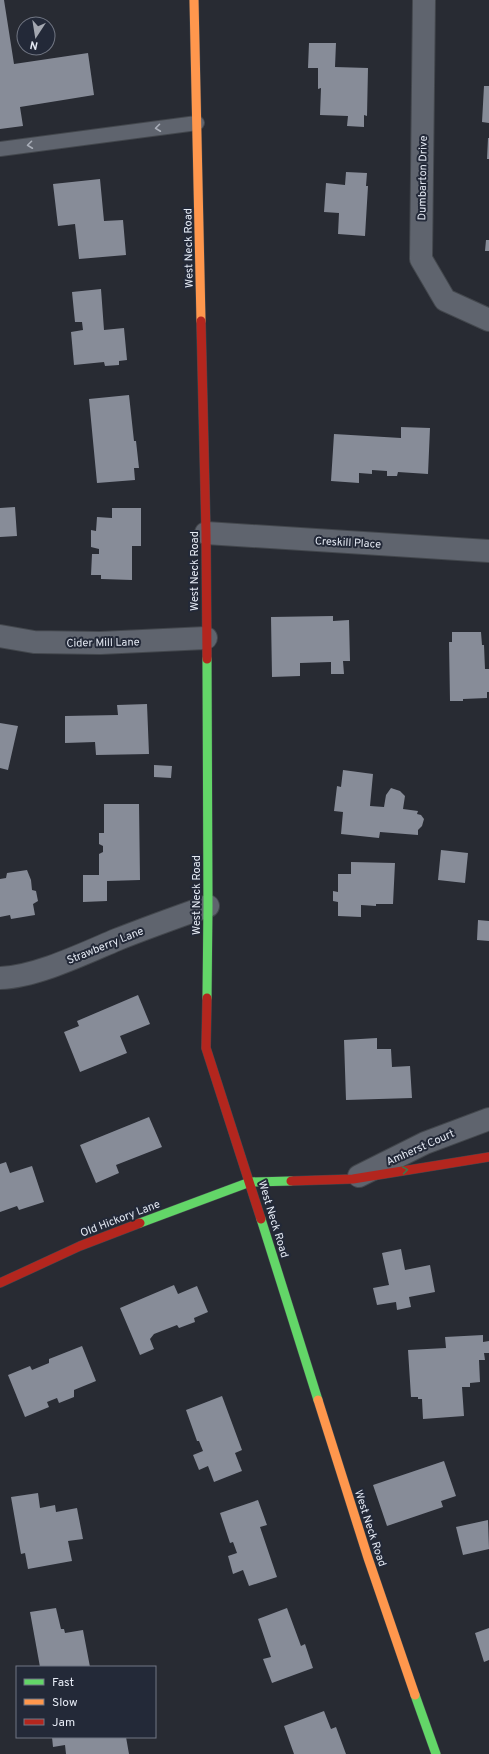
<svg xmlns="http://www.w3.org/2000/svg" width="489" height="1754" font-family="Overpass,sans-serif">
	<style>
		.building { fill: #878c98 }
		.lines { fill: none; stroke-linecap: round; stroke-linejoin: round }
		.lane-casing { stroke: #43474d; stroke-width: 16 }
		.street-casing { stroke: #43474d; stroke-width: 24 }
		.fast-casing { stroke: #43474d; stroke-width: 10 }
		.slow-casing { stroke: #43474d; stroke-width: 10 }
		.jam-casing { stroke: #43474d; stroke-width: 10 }
		.lane { stroke: #5f646e; stroke-width: 14 }
		.street { stroke: #5f646e; stroke-width: 22 }
		.fast { stroke: #63d668; stroke-width: 9 }
		.slow { stroke: #ff974d; stroke-width: 9 }
		.jam { stroke: #b3261e; stroke-width: 9 }
		.oneway { stroke: #a9aeb8 }
		.oneway2 { stroke: #40774e }
		.labels { text-anchor: middle; stroke-width: 4; stroke-linejoin: round; paint-order: stroke }
		.street-label { font-size: 11px; fill: #e5eaf4; stroke: #232938 }
	</style>
	<rect width="100%" height="100%" fill="#282b33"/>
	<!-- building -->
	<path class="building" d="M0,0h4l10,64 74,-11 6,42 -74,12 3,19 -23,3z
		M309,43h27l-1,24 33,1 -1,48 -3,-1v12l-17,-1 1,-10 -28,-1 1,-27 -3,1v-21h-10z
		M484,86h5v37l-7,-1z
		M488,138h1v21h-2z
		M346,172l21,1 -1,13h2l-3,50 -27,-2 1,-21 -15,-1 2,-29 19,2z
		M100,179l4,42 19,-1 3,35 -47,4 -4,-35 -17,2 -5,-42z
		M486,240h3v11h-4z
		M101,289l3,41 20,-2 3,32 -8,1v4l-14,1 -1,-4 -30,3 -3,-33 12,-2 -1,-8h-7l-3,-30z
		M129,395l5,46h2l3,27h-5l1,12 -38,3 -8,-84z
		M401,427l29,1 -2,46 -30,-2 -1,4h-10v-5l-15,-1v4l-13,-1v10l-28,-2 3,-47 67,4z
		M15,507l2,29 -17,1v-29z
		M112,508h29v38h-9v34l-31,-1v-4h-10l1,-21h7v-5l-8,-2v-17l5,1 1,-14 15,1z
		M333,616v5l16,-1 1,41h-7l1,13h-13v-12l-31,1v13l-28,1 -1,-60z
		M452,632h29l1,13h2l1,24h4v23h-2v6l-24,1v2h-13l-1,-59h3z
		M147,704l2,50 -53,1 -1,-13 -30,1v-27l53,-1 -1,-10z
		M0,723l18,3 -10,44 -8,-2z
		M154,765l18,1 -1,12 -17,-1z
		M343,770l30,4 -3,32 14,1 2,-12 5,-7 9,3 5,5 -2,13 15,2 -1,3 4,1 3,4 -2,7 -4,4v5l-38,-3 -1,6 -38,-4 2,-22 -9,-1 3,-25 4,1z
		M104,804h35l1,76 -33,1v20l-24,1v-27h16v-21l4,-2v-6l-4,-2v-11h5z
		M441,850l27,3 -3,30 -27,-3z
		M351,862l44,1 -2,41h-17v2l-15,-1v12l-23,-1v-14l-5,-1v-10l5,1v-18h13z
		M27,870l4,10 1,10 4,1 2,10 -5,3 2,11 -24,4 -1,-4 -10,2v-38l6,-1 1,-5z
		M478,920l11,1v20l-12,-1z
		M138,995l12,29 -30,12 7,17 -47,19 -16,-40 15,-6 -2,-5z
		M377,1038v11h14l1,18 18,-1 2,32 -66,2 -2,-60z
		M149,1117l13,30 -46,18 3,8 -23,10 -16,-38z
		M6,1162l4,11 22,-7 12,36 -25,8 -2,-4 -17,6v-48z
		M401,1249l4,21 25,-5 5,27 -26,5 2,10 -14,3 -1,-8 -19,3 -4,-17 16,-3 -7,-32z
		M174,1285l4,9 19,-8 11,26 -14,6 1,4 -16,6 -2,-3 -23,9 -4,5 4,10 -14,6 -20,-47z
		M483,1335v7l6,-1v12h-5l1,7h-6l1,22 -10,1v4h-8l2,29 -41,3 -1,-20h-4v-2h-7l-3,-47 38,-2 -1,-11z
		M82,1346l14,35 -22,9v7l-15,6 -2,-5 -10,4 2,5 -24,10 -17,-42 22,-9 2,4 17,-7v-4z
		M222,1396l20,54 -7,3 7,18 -28,11 -6,-16 -9,4 -6,-15 10,-4 -4,-10h-2l-11,-31z
		M444,1461l12,35 -15,5 2,6 -56,19 -14,-41z
		M38,1493l2,15 15,-3 1,7 21,-4 6,31 -15,2 4,20 -44,8 -3,-16 -4,1 -10,-57z
		M258,1500l9,25 -7,2 17,50 -28,9 -6,-16 -10,4 -5,-18 9,-3 -4,-11 -3,1 -10,-30z
		M488,1520l1,29 -26,6 -7,-28z
		M56,1608l5,21h3l1,4 18,-3 7,37h-50l-10,-55z
		M287,1608l14,38 4,-2 8,24 -41,15 -9,-24 8,-2 -13,-38z
		M489,1628v32l-5,2 -9,-29z
		M324,1711l7,18 5,-2 10,27h-52l-10,-28z
		M52,1737h74l3,17h-63l-1,-9 -12,2z"/>
	<g class="lines">
		<defs>
			<path id="lane" d="M0,149l197,-26"/>
			<path id="street" d="M424,0l-3,259 24,41 44,20
				M206,533l283,18
				M0,636l34,6 66,1 106,-5
				M0,978c35,-1 83,-24 116,-38 30,-12 61,-23 92,-34
				M359,1176l66,-33 64,-24"/>
			<path id="fast" d="M207,659l1,247 -1,92
				M261,1219l57,181
				M140,1223l110,-41 41,-1
				M415,1695l21,59"/>
			<path id="slow" d="M194,0l7,321
				M318,1400l50,158 47,137"/>
			<path id="jam" d="M201,321l5,212 1,126
				M207,998l-1,50 55,171
				M291,1181l62,-2 136,-22
				M0,1283l80,-37 60,-23"/>
		</defs>
		<!-- lane casing -->
		<use href="#lane" class="lane-casing"/>
		<!-- street casing -->
		<use href="#street" class="street-casing"/>
		<!-- fast casing -->
		<use href="#fast" class="fast-casing"/>
		<!-- slow casing -->
		<use href="#slow" class="slow-casing"/>
		<!-- jam casing -->
		<use href="#jam" class="jam-casing"/>
		<!-- lane -->
		<use href="#lane" class="lane"/>
		<!-- street -->
		<use href="#street" class="street"/>
		<!-- fast -->
		<use href="#fast" class="fast"/>
		<!-- slow -->
		<use href="#slow" class="slow"/>
		<!-- jam -->
		<use href="#jam" class="jam"/>
	</g>
	<!-- one-way arrows -->
	<defs><path id="oneway-chevron" d="M-2-3.5L2.5 0L-2 3.5" fill="none" stroke-width="1.6" stroke-linecap="round" stroke-linejoin="round"/></defs>
	<g class="oneway">
		<use href="#oneway-chevron" transform="translate(158 128) rotate(173)"/>
		<use href="#oneway-chevron" transform="translate(30 145) rotate(173)"/>
	</g>
	<use class="oneway2" href="#oneway-chevron" transform="translate(405 1170) rotate(-9)"/>
	<g class="labels">
		<!-- street labels -->
		<g class="street-label">
			<text transform="translate(422 178) rotate(-89)" y="4">Dumbarton Drive</text>
			<text transform="translate(188 248) rotate(-91)" y="4">West Neck Road</text>
			<text transform="translate(348 542) rotate(3)" y="4">Creskill Place</text>
			<text transform="translate(194 571) rotate(-90)" y="4">West Neck Road</text>
			<text transform="translate(103 642) rotate(-1)" y="4">Cider Mill Lane</text>
			<text transform="translate(196 895) rotate(-90)" y="4">West Neck Road</text>
			<text transform="translate(105 945) rotate(-22)" y="4">Strawberry Lane</text>
			<text transform="translate(420 1147) rotate(-24)" y="4">Amherst Court</text>
			<text transform="translate(120 1218) rotate(-21)" y="4">Old Hickory Lane</text>
			<text transform="translate(274 1219) rotate(73)" y="4">West Neck Road</text>
			<text transform="translate(371 1528) rotate(72)" y="4">West Neck Road</text>
		</g>
	</g>
	<!-- legend -->
	<rect x="16" y="1666" width="140" height="72" fill="#232938" stroke="#717683"/>
	<rect x="24" y="1679" width="20" height="6" fill="#63d668" stroke="#717683"/>
	<text x="52" y="1686" font-size="12" fill="#e5eaf4">Fast</text>
	<rect x="24" y="1699" width="20" height="6" fill="#ff974d" stroke="#717683"/>
	<text x="52" y="1706" font-size="12" fill="#e5eaf4">Slow</text>
	<rect x="24" y="1719" width="20" height="6" fill="#b3261e" stroke="#717683"/>
	<text x="52" y="1726" font-size="12" fill="#e5eaf4">Jam</text>
	<!-- north arrow -->
	<g transform="translate(36 36) rotate(192)"><circle r="19" fill="#232938" stroke="#717683"/>
	<path d="M0-3L7 15L0 10L-7 15Z" fill="#a3a7b0"/>
	<text y="-6" font-size="11" font-weight="bold" text-anchor="middle" fill="#e5eaf4">N</text>
	</g>
</svg>
